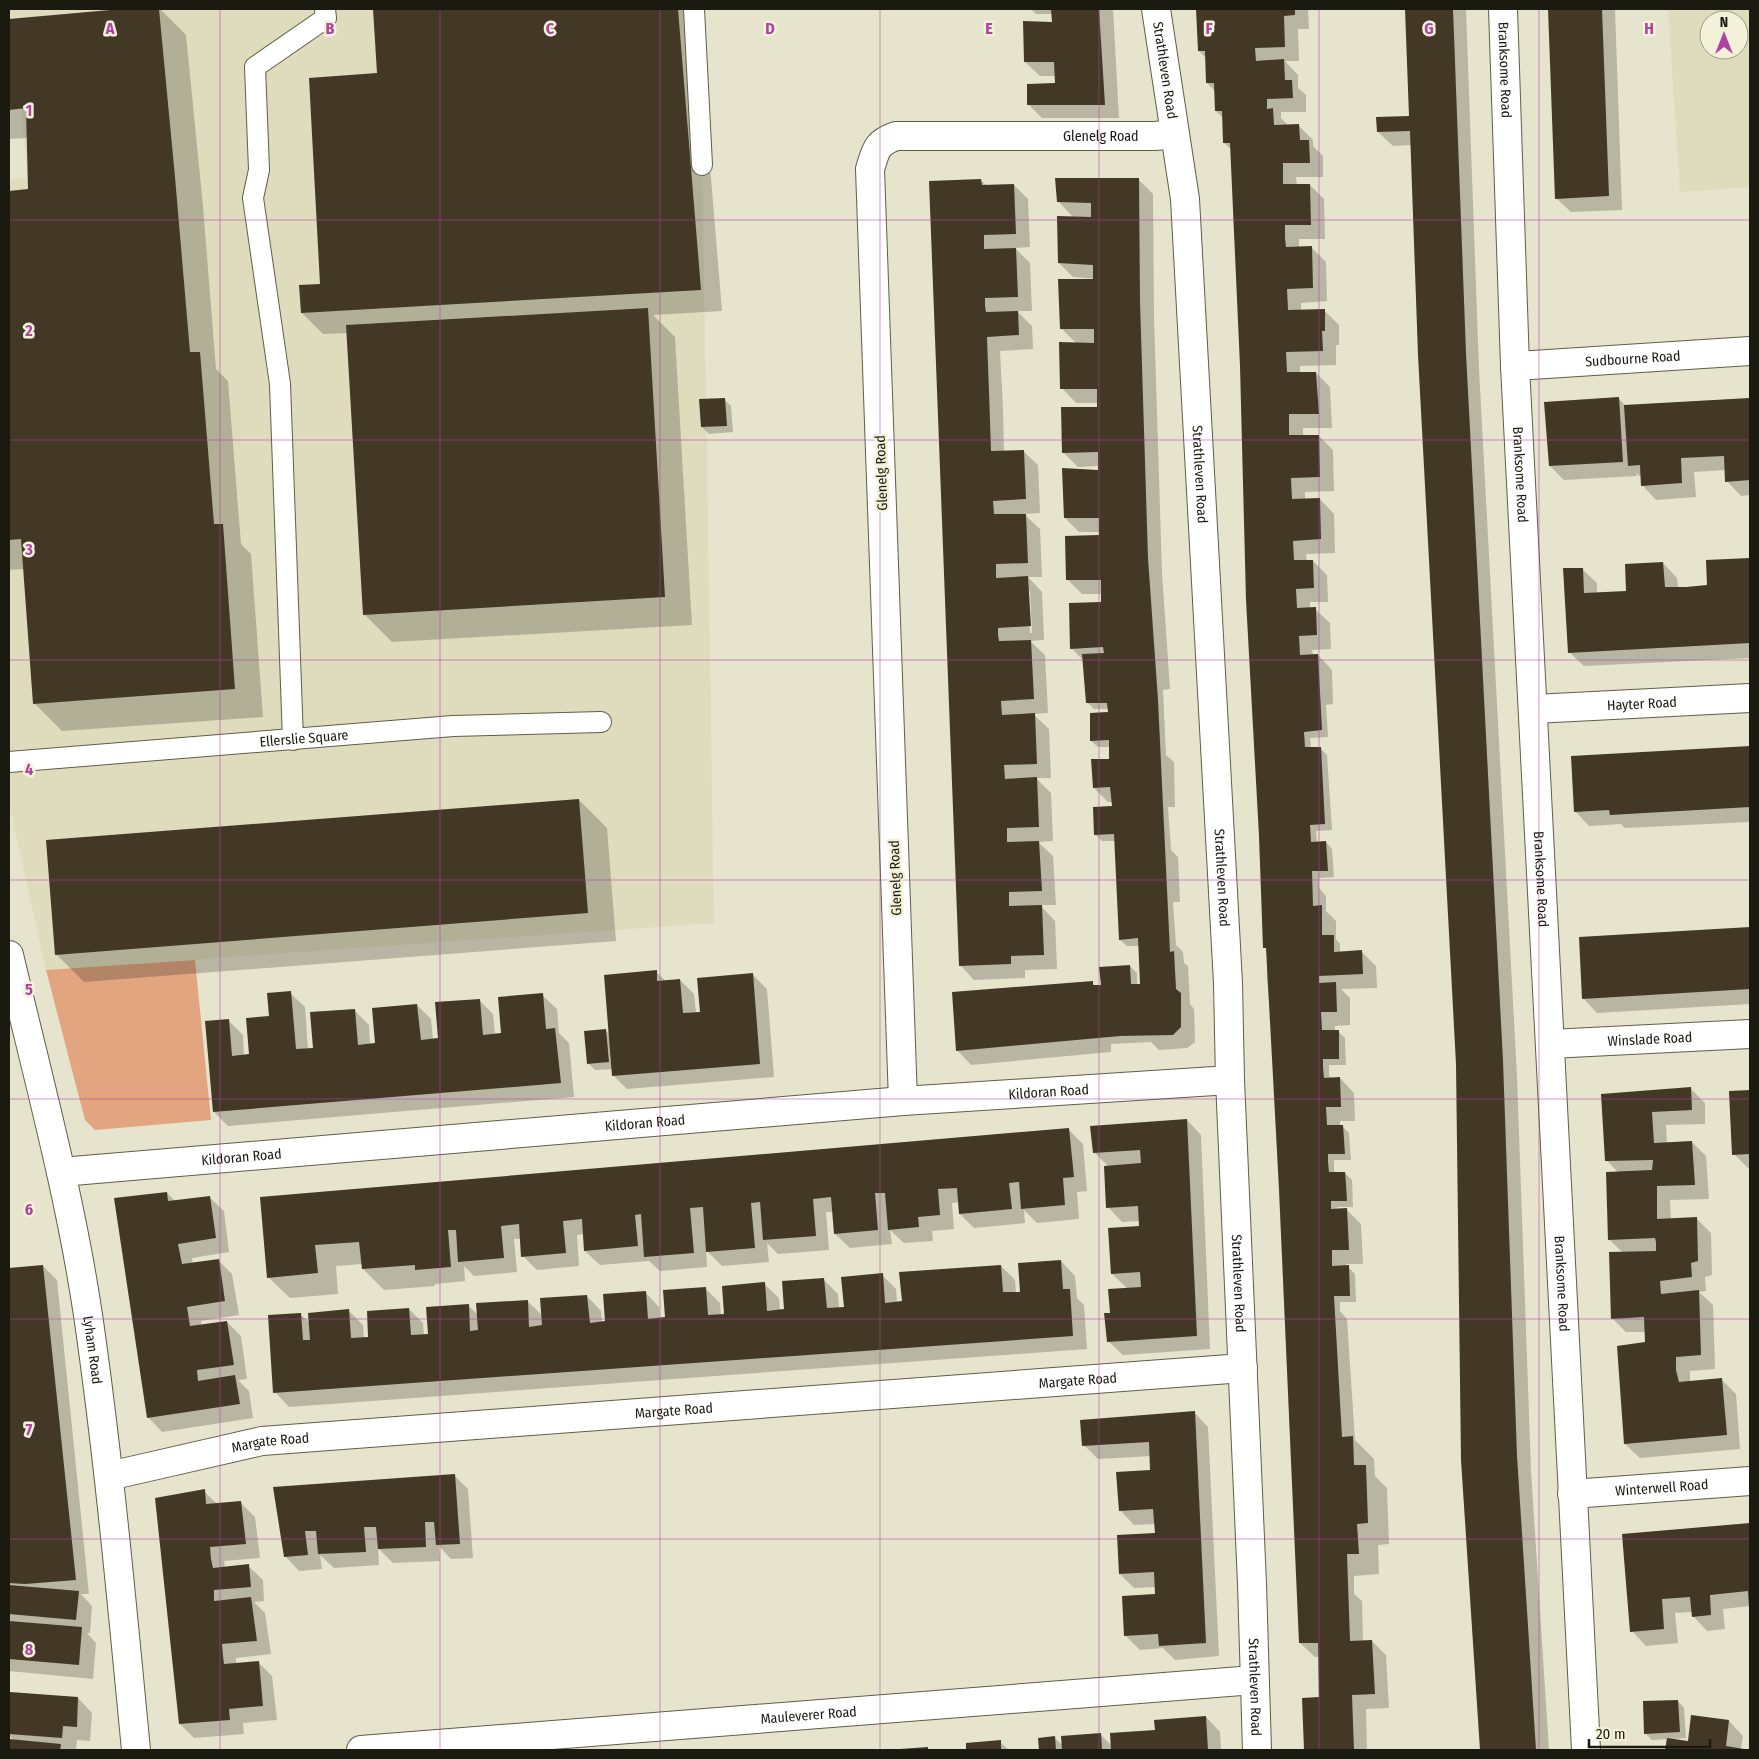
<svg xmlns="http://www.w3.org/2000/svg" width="1759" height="1759" font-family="'Fira Sans Condensed',sans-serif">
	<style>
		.built { fill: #dedcbc; fill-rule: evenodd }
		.green { fill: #e2a580 }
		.shadow { fill: #0003; fill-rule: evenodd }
		.building { fill: #433826 }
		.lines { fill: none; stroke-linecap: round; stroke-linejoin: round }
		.service-casing { stroke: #605e49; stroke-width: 22 }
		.minor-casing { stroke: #605e49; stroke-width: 30 }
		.service { stroke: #fff; stroke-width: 20 }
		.minor { stroke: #fff; stroke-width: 28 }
		.grid { fill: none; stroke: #af43a2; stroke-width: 1; stroke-opacity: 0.55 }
		.labels { text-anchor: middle; stroke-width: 5; stroke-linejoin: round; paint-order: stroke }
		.street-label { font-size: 14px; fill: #1a1a11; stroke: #f3f2d9 }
		.grid-label { font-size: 16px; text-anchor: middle; font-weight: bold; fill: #af43a2; stroke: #f3f2d9; stroke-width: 5; stroke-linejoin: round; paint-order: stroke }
	</style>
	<rect width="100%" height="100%" fill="#e6e4cc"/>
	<!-- built -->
	<path class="built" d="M9,9h691l14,914 -668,47 -37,-167v-623l19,-2 -8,-74 -11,-4z
		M1668,9h82v178l-70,5zM1709,20h30v30h-30z"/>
	<!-- green -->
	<path class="green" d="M195,960l16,160 -116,10 -10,-10 -39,-150z"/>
	<!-- shadow -->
	<path class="shadow" d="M136,9h24l26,26 17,171 13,163 12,12 13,163 10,10 12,163 -201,14 -28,-28 -10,-134 -15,1v-378l21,-2 -2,-52 -19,1v-119z
		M374,9h323l25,302 -69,4 22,22 17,288 -300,17 -28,-28 -16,-281 -25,1 -21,-21 19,-28 57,-211z
		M1031,9h82l6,109h-77l-14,-14 28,-20v-8h-16l-15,-14 28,-39v-9h-17z
		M1197,9h111l1,20h-11l1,32h-14l13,14v13l8,7v17h-25v6l6,6v2h12l14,14v6l10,10v21h-27l1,8h13l14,14 1,40h-26v9h13l14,14 1,39 -26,2v8l23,-1 15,15v20h-3v20l-36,1v7h16l14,14 2,41h-29v8h16l14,14 1,41 -29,1v8l15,-1 14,15 1,39 -29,1 1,7h6l14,14 1,27h-18v7h5l15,14 1,26 -19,1 1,5h5l14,15 1,34 -7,1 2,32 -18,1 1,10h9l7,7 5,75 -16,1 1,12 9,-1 6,7 2,28 -15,1v10l7,8v15l10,10v18l4,5v9l22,-1 14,14 1,22 -36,1 9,9v27l-15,1v5h3l7,7 1,27h-17v11l4,3 7,-1 14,15 1,28h-15v5h2l7,7 2,27h-17v10l1,3h10l7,7 1,27h-16v3l9,-1 15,15 2,40h-17v3h2l7,7 1,28h-16v9l7,8 8,121 19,19 1,17 12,12 2,56 -11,1 1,29 -25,2v18l8,7 1,41 9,-1 14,14 3,53 -23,1 1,41h-62l-2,-51 18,-1 -2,-41h-4l-15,-14 -29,-620 -4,-45v-28l-2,-3 -33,-797 -8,-7 -1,-25 -7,-7 -1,-20 -8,-8 -1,-25 -7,-7z
		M1406,9h60l13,360 38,707 14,395 18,279h-68l-19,-290 -4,-397 -47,-918 -18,1 -15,-14 32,-15z
		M1550,9h65l7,201 -51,2 -15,-14z
		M981,180l6,6 27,-1 14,14 2,48 -15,1 15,15 2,48h-15l15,15 1,23 -33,2 3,57 1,44 19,-1 15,14 2,48 -16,1 16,15 2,48h-14l14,15 2,48 -14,1 15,14 3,58 -15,1 16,15 2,49h-15l15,15 2,48 -15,1 15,14 3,49h-16l15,16 2,48 -32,1v8l-51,2 -14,-15zM1028,591h2l2,42h-2z
		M1139,180l14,14 1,123 8,256 8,116 -7,1 3,65 8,7 1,45h-7l3,43 7,7 2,45h-7l3,43 7,7 1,11 4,3 2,38 4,5 1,33 -8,6 -28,2 -8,-8 -40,2v8l-140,13 -14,-15 135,-67 4,4h6l28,-21 7,7v12l5,2 -2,-41h-13l-7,-6 -4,-99h-14l-7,-7 18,-27v-5h-5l-14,-14 16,-28v-13h-12l-7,-6 18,-28v-4h-15l-7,-7 -3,-41 -13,-13 32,-45 -1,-9h-20l-14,-14 33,-44 -1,-4h-21l-14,-14 35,-46v-6l-22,1 -15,-15 35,-44v-5h-22l-14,-15 14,-45 -15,-15 38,-47v-2l-26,-2 -14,-14 15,-45 -16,-17z
		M1618,398l8,8 124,-8v97l-9,1 -14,-15 -1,-11 -32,2 2,25 -40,3 -14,-15v-7l-6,-5 1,3 -73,4 -14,-14z
		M724,399l7,7 2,26 -24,2 -7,-7z
		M1750,559v99l-166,8 -15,-14 13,-83 15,14v10l31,-1 35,-29 14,15 1,10 31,-2 -2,-25z
		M1750,748v74l-125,6 -4,-4 -32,2 -14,-15 -3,-54z
		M579,800l28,28 9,113 -532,41 -28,-28z
		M1750,928v76l-153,9 -14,-15 -3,-60z
		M656,972l10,9 14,-1 14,14 2,19h5l51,-39 15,15 7,88 -147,12 -14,-14v-6l-18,1 -7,-7 17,-33 5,5z
		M290,993l15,14 3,43 6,-1 40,-39 15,15 1,20h6l41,-40 14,14 2,21 6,-1 40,-39 14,14 2,21 7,-1 40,-39 15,14 2,24 10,10 5,54 -346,29 -14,-14 14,-92 15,15 1,21 6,-1 20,-38z
		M1691,1089l14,14v21l-39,1 1,19 25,-2 14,14 3,43 -39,1 1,20 26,-1 14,14 1,42 -7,2 1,14 -7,1 14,13 2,64 -25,2v11l31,-3 15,15 4,55 -100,9 -15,-14 21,-101v-11h-20l-14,-14 11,-65 -14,-14 9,-67 -12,-12 -4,-65z
		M1750,1091v77h-2l-14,-14 -4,-62z
		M1187,1120l14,15 9,214 -87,6 -15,-14 3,-26 17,-26 -16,-15 29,-47 -1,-6 -18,1 -14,-15v-41l-14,-14z
		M1069,1130l14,14 4,47 -10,1 2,27 -42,4 -13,-13 1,13 -51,5 -14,-14 -1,-12 -7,1 2,26 -22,2 1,10 -29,2 -14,-13 2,14 -42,4 -15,-14 -2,-22h-7l3,38 -51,4 -11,-11 2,19 -47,4 -16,-16 1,17 -47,4 -11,-10 -49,4 -15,-14 -1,-17 -7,1 2,31 -42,4 -14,-14 -2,-17h-7l3,33 -43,4 -10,-10 1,15 -30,3v2l-51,4 -21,-21 -1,-5 -26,2 2,28 -48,4 -22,-21 -6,-79z
		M167,1193l8,8 34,-4 15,14 5,41 -37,6 1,6 25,-4 14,14 7,41 -38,6v5l26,-4 14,14 6,43 -9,1 11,11 4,27 -91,14 -14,-15z
		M1061,1261l14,15 2,22 7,7 3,44 -798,58 -14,-15 26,-77 9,8 39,-12 14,14 1,14 6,-1 39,-29 14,14 1,12h5l39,-30 10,10 49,-14 16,15 44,-20 14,15 1,12h4l39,-31 14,15 1,12 6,-1 39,-30 15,15 1,12h4l39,-31 15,14 1,13 5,-1 39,-30 14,14 1,14h6l37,-33 14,14 1,14 104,-37 14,14 1,13h6z
		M43,1266l14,14 32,314h-8l11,12 -2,27h-3l9,10 -3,36 -84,-8v-402z
		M1194,1412l14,15 11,229 -44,4 -12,-12 -23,2 -15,-15 32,-40 -1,-8 -22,1 -14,-14 36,-40 -1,-10 -21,1 -14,-15 32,-39 -1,-15 -53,3 -14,-14z
		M454,1475l14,14 5,69 -22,1 -12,-13 1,15 -47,2 -15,-15 1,17 -45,3 -14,-13 2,14 -23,2 -14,-15 -10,-68z
		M204,1491l13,13 23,-2 15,15 5,41 -36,3 1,7 23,-2 15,14 1,21 -10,1 11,11 6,41 -35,4v6l22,-2 14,14 5,44 -34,3 1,11 -50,4 -14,-14z
		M1750,1524v85v-3l-27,3 2,20 -18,2 -14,-15 -1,-4 -17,1 3,30 -32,3 -14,-15 -9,-96z
		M11,1693l67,5 14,15 -2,28 -13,-1 -1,10h-67v-10l5,1 -5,-6z
		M1678,1701l6,7 2,30 -15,1 18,4 40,-22 14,15 -2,13 9,1h-83l1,-11 -16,1 -7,-7z
		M1206,1717l14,15 1,18h-181l-1,-11 16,-1 8,8 37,-12 12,12z
		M1000,1742l9,8h-41l-1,-6z"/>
	<!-- building -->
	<path class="building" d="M121,9h38l16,168 15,175h10l14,172h9l12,165 -202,15 -12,-165 -12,1v-349l19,-2 -2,-81 -17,2v-91z
		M373,9h305l23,281 -400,23 -2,-28 21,-1 -11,-206 68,-5z
		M1051,9h48l6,96h-78v-21l28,-1 -1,-21h-30l-1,-41 29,1z
		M1196,9h99v6l-11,1 1,31 -30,1 1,13 28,-2 1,21h7l1,18 -26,1v10l6,-1 1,17 25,-1 1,16h9l1,23h-27v21h27l1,41h-26v13l1,9 26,-1 1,42 -26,1 1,21 37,-1v22h-3l1,20 -37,1 1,20h29l3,42h-30v21h30l1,42 -29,1 1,21 28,-1 1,41 -28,2 1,19h19l1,28 -18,1 1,19 19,-1 1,28 -18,1 1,19 18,-1 4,76 -18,2 1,15h16l4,77 -15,1 1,17 15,-1 2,30h-16l1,35 9,-1v30h12v17l28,-2 1,24 -44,2v7l17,-1 1,30h-16l1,18h17v29h-16v9l1,10 16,-1 1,30h-15l1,18h16l2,29h-17v8l1,10h16l1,12 1,17h-16v8l16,-1 2,42h-17v16l17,-1 1,31h-16l8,141 11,-1 1,29h12l2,58 -11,1 2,30h-12l3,87 22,-1 3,54 -23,1 2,55h-50l-2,-52 17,-1 -1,-54h-19l-20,-455 -13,-240h-3l-4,-112 -13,-236 -6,-234 -10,-223h-7l-1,-32h-7l-1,-28h-8l-1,-32h-7z
		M1405,9h48l13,344 37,708 14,395 19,294h-56l-19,-290 -5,-396 -38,-709 -8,-224 -33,1 -1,-15 33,-1z
		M1548,9h54l7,187 -54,3z
		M1055,178h84l1,124 8,256 10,142 12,252 4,-1 2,38 5,4v34l-8,8 -53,1 -164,15 -4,-59 141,-11v4h8l-2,-18 31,-2 1,19h9l-2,-46 -19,2 -5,-106 -20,1 -1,-28 19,-1 -2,-19 -17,1 -2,-29h18v-19l-19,1v-28l18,-1 -1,-9h-21l-4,-49 22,-1 -1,-6 -33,2 -1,-46 32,-1v-22h-35l-1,-44 34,-1v-17h-35l-2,-50 36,2v-18l-36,1 -1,-46h36v-18h-37l-1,-47 35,1v-14h-34l-2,-50h35v-14l-35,-2 -1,-47 34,1v-14l-34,-1z
		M981,179l1,6 32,-1 2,50 -32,1v14l32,-1 2,49 -33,1v8l1,6 32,-1 1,24 -32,2 2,55 2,59 33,-1 2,49 -33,2 1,13h32l2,49 -32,1v14l32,-2 3,50 -33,2v7l1,6 32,-1 3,59 -33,2 1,14 33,-2 2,51 -33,1 1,14 32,-2 2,50 -32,1v14l32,-1 3,50 -33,1v14l33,-1 2,50 -33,1v8l-52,2 -30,-785z
		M648,308l17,289 -302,18 -17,-290z
		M1619,397l4,65 -74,4 -5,-64z
		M725,398l2,28 -26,1 -2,-28z
		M1750,398v82l-25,2 -1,-26 -43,2 1,25 -41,3 -1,-21 -12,1 -4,-61z
		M1750,558v85l-182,10 -5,-85h20l1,25 42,-2 -1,-27 38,-2 2,25h21l21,-2 -1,-25z
		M1750,746v61l-140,8 -1,-5 -35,2 -3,-56z
		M579,799l9,114 -533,42 -9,-115z
		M1750,927v62l-168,10 -3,-62z
		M657,970v11l23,-2 3,34 17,-1 -3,-34 56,-5 7,91 -148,12 -8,-101z
		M291,991l5,58 17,-1 -3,-36 45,-3 3,36 17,-2 -3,-35 45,-4 4,36 17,-2 -3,-36 45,-3 3,36 18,-2 -3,-36 45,-4 3,36 9,-1 6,55 -348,29 -8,-91 24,-2 3,37 17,-2 -3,-36 23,-2 -2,-23z
		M606,1029l3,33 -22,2 -3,-33z
		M1691,1087l1,23 -40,2 2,31 38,-2 3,44 -38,1v33l40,-2 1,44 -7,2 1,14 -32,4 1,13 38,-4 2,65 -25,2v13l3,12 43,-4 5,57 -103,9 -7,-98 28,-4 -1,-25 -33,2 -2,-67 47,-1v-9l-1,-4 -47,2 -2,-68 46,-2 1,-10 -48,1 -4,-67z
		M1750,1090v64l-18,1 -3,-64z
		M1187,1119l10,217 -90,6 -3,-29h6l-2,-24 33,-2 -1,-15 -29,2 -3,-46 31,-2 -1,-20 -32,2 -2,-42 37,-3 -1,-13 -47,3 -3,-27z
		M1069,1128l5,49 -11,1 2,27 -44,4 -2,-27 -10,1 3,26 -53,5 -2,-26 -19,1 2,26 -22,2 1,10 -31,3 -3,-37h-10l3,37 -44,4 -3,-37 -18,2 3,37 -53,4 -3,-38 -9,1 4,45 -49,4 -3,-45 -13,1 4,45 -50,4 -3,-43 -6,1 3,31 -54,5 -2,-32 -19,2 3,32 -45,4 -2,-33 -18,2 3,32 -46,4 -2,-32h-8l3,37 -36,3v-5l-53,4 -3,-27 -44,3 3,28 -51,5 -7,-81z
		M167,1192l1,9 42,-5 6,42 -38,6 4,20 37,-5 6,42 -38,6 3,19 37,-5 7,44 -37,5 1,11 37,-6 5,29 -93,14 -33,-220z
		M1061,1260l2,29h7l3,47 -800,57 -5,-78 33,-2 2,27h7l-2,-27 41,-4 2,29 17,-1 -1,-26 42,-3 2,27 17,-1 -2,-27 43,-3 1,27 8,-1 -2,-27 52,-3 1,27 13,-2 -2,-27 47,-3 3,28 15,-2 -2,-27 43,-3 2,28 17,-2 -2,-27 43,-3 2,28 16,-1 -2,-28 43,-4 2,29 17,-2 -2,-28 42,-3 3,30 17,-1 -3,-30 42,-4 2,30 9,-1 8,-1 -3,-29 102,-7 2,27h17l-2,-29z
		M43,1265l33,315 -51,4 -16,-1v-315z
		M1195,1411l11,232 -47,3 -1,-12 -34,2 -2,-40 33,-2 -1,-22 -35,2 -2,-39 38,-2 -2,-24 -34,2 -3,-39 34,-2 -1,-28 -67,4 -2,-26z
		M455,1474l5,70 -24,1 -2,-23h-9l1,25 -48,2 -2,-22h-12l2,25 -48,2 -2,-23h-11l3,24 -24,2 -11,-70z
		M205,1489l1,15 35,-3 5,43 -36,3 1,12 2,9 36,-4 2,23 -37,3v11l37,-4 6,44 -35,3 1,12 1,8 35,-3 4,45 -34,3 1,11 -51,4 -24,-226z
		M1750,1523v84h-1l-1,-16 -38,4 1,20 -19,2 -2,-20 -28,2 2,30 -34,3 -8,-98z
		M9,1585l70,6 -3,29 -67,-6z
		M9,1621l73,6 -3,38 -70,-6z
		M10,1692l68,5 -1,30 -14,-1 -1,12 -53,-4z
		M1678,1700l2,32 -36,2 -1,-33z
		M1691,1715l38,5 -3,26 24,4h-85l2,-12 21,3z
		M1206,1716l2,34h-97l-1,-17 45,-3 -1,-10z
		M1101,1733l1,17h-40l-1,-14z
		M1055,1736l1,14h-17l-1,-12z
		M9,1739l52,5 -1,6h-51z
		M1001,1740v10h-35v-7z
		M928,1747v3h-28v-1z"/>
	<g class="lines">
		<defs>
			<g id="service">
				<path d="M694,9l8,156"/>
				<path d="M293,740l-13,-356 -27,-186 6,-28 -4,-103 71,-49 -1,-9"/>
				<path id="s1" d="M9,762l444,-36 148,-4"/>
			</g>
			<g id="minor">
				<path id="s2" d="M1156,9l29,190 43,784 2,97 22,504 5,166"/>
				<path id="s3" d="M1503,9l12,357 71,1384"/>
				<path id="s4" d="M1515,366l235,-15"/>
				<path id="s5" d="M1534,709l216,-11"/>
				<path id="s6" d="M9,955c28,119 61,239 79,360 21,145 34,290 48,435"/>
				<path id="s7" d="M1550,1044l200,-10"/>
				<path id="s8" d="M903,1101l-33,-932c6,-19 6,-26 26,-33h259l19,-2"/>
				<path id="s9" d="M61,1172l842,-71 327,-21"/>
				<path id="s10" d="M109,1476l153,-35 981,-73"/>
				<path id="s11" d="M1572,1494l178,-13"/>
				<path id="s12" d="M361,1750l893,-70"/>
			</g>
		</defs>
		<!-- service casing -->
		<use href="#service" class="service-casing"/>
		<!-- minor casing -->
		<use href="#minor" class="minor-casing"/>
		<!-- service -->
		<use href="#service" class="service"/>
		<!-- minor -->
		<use href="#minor" class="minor"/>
	</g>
	<!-- grid -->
	<path class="grid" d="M220,9v1741M440,9v1741M660,9v1741M880,9v1741M1099,9v1741M1319,9v1741M1539,9v1741M9,220h1741M9,440h1741M9,660h1741M9,880h1741M9,1099h1741M9,1319h1741M9,1539h1741"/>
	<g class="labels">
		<!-- street labels -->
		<g class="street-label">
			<text dy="5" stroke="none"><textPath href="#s3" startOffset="61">Branksome Road</textPath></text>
			<text dy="5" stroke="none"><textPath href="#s2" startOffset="62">Strathleven Road</textPath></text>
			<text dy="5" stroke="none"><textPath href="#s8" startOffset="1182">Glenelg Road</textPath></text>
			<text dy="5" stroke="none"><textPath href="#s4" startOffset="118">Sudbourne Road</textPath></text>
			<text transform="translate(881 473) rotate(-92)" y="5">Glenelg Road</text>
			<text dy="5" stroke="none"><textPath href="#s2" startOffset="468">Strathleven Road</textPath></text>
			<text dy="5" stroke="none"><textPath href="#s3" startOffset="466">Branksome Road</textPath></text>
			<text dy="5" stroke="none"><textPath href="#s5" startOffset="108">Hayter Road</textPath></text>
			<text dy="5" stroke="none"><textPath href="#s1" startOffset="296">Ellerslie Square</textPath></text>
			<text transform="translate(895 878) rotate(-92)" y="5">Glenelg Road</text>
			<text dy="5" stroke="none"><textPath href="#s2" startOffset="872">Strathleven Road</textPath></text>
			<text dy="5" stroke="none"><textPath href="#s3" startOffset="871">Branksome Road</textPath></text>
			<text dy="5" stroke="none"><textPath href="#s7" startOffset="100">Winslade Road</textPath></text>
			<text dy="5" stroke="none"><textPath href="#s9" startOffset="991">Kildoran Road</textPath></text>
			<text dy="5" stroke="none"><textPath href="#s9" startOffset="586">Kildoran Road</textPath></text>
			<text dy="5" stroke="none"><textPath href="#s9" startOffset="181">Kildoran Road</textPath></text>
			<text dy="5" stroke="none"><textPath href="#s2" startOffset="1278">Strathleven Road</textPath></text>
			<text dy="5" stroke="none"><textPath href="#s3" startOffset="1276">Branksome Road</textPath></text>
			<text dy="5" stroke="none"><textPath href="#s6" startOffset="404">Lyham Road</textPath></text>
			<text dy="5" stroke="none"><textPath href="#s10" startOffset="975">Margate Road</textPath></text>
			<text dy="5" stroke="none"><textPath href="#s10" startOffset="570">Margate Road</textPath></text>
			<text dy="5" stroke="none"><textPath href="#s10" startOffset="165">Margate Road</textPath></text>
			<text dy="5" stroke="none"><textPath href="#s11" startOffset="90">Winterwell Road</textPath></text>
			<text dy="5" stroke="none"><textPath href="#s2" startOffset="1682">Strathleven Road</textPath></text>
			<text dy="5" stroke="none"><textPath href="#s12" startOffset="449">Mauleverer Road</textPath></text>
		</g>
	</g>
	<g class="grid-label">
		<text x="110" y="34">A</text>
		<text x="330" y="34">B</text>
		<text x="550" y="34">C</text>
		<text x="770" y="34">D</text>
		<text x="989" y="34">E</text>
		<text x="1209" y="34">F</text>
		<text x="1429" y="34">G</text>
		<text x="1649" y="34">H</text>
		<text x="29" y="116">1</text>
		<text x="29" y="336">2</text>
		<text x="29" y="555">3</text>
		<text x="29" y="775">4</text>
		<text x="29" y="995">5</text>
		<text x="29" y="1215">6</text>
		<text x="29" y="1435">7</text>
		<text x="29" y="1655">8</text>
	</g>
	<!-- border -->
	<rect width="1759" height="1759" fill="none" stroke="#1a1a11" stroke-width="20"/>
	<!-- north arrow -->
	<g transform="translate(1724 35)"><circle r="24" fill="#f3f2d9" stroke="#9c9c89"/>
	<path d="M0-4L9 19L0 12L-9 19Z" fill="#af43a2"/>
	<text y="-8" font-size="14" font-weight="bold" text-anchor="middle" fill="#1a1a11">N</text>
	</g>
	<!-- scale -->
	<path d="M1589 1739v8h121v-8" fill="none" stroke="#1a1a11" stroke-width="2.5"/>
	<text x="1596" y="1739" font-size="15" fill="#1a1a11" stroke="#f3f2d9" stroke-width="4" paint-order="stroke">20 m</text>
</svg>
